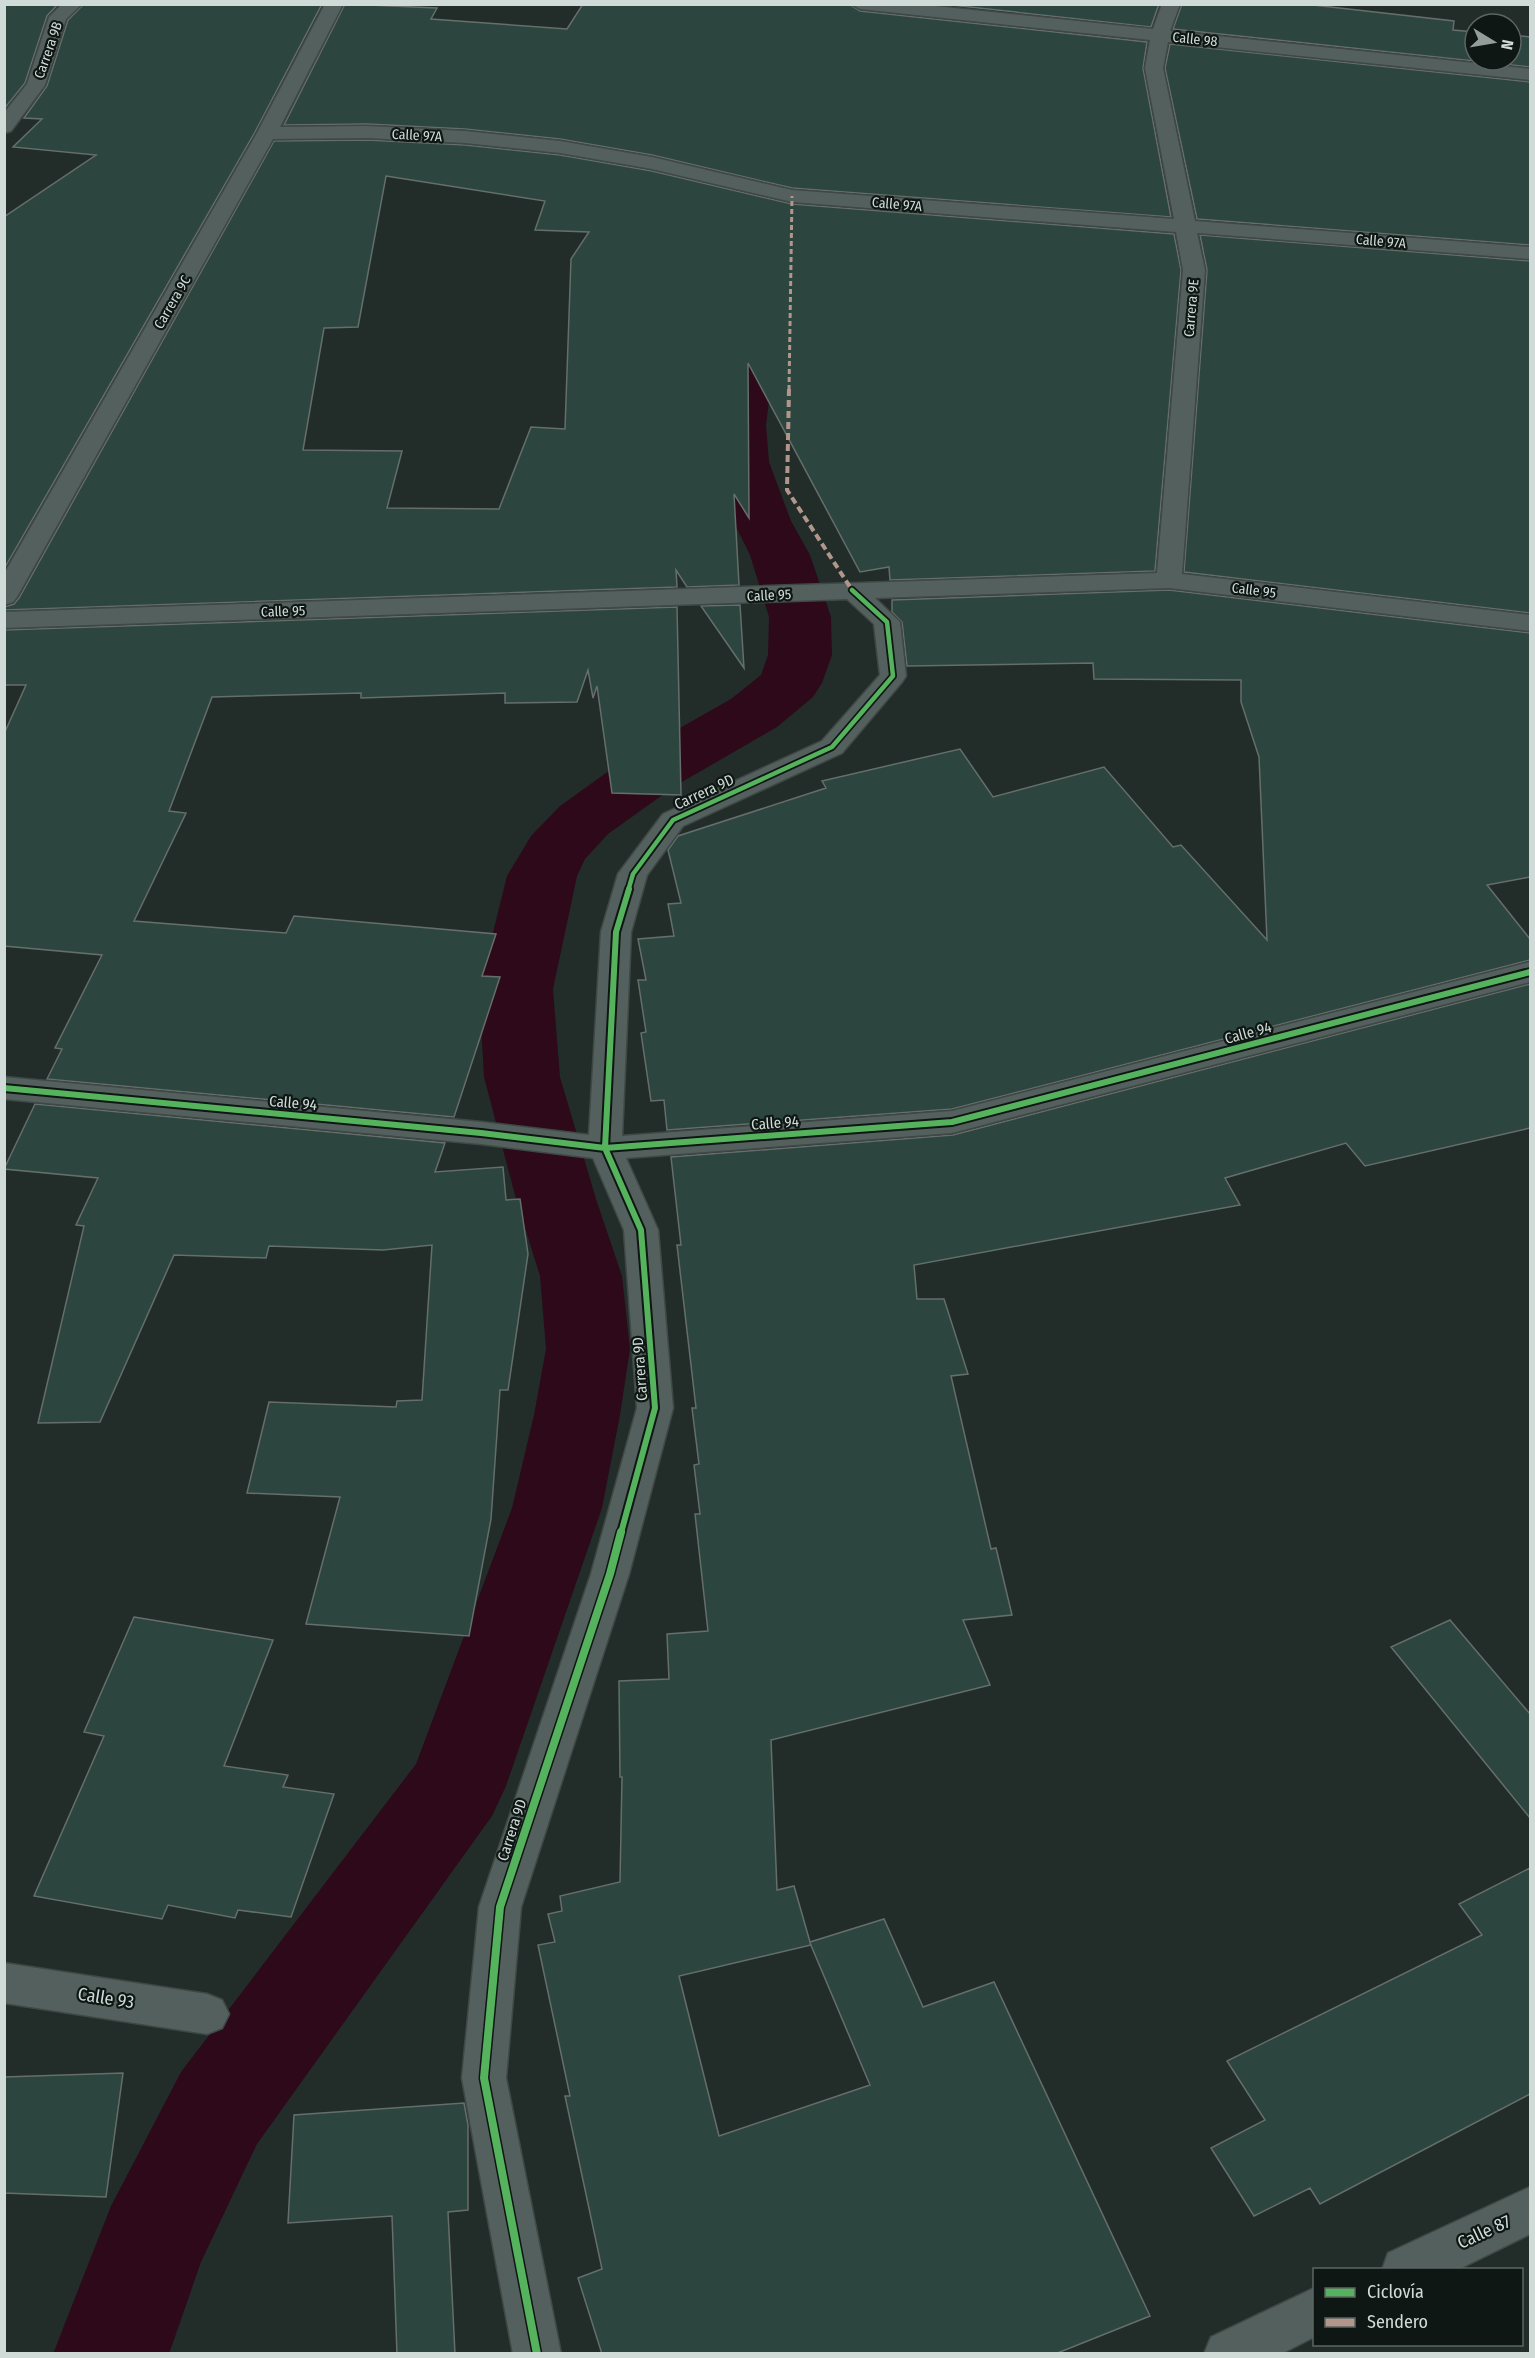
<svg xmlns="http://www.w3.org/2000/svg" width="1535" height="2358" font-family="'Fira Sans Condensed',sans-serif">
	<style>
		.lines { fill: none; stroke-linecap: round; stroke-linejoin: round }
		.canal { fill: #2d0919; fill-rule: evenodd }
		.building { fill: #2c453f; stroke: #656e6b; stroke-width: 1.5; fill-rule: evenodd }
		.minor-casing { stroke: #3f4845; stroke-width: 3 }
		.minor { fill: #53605d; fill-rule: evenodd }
		.quiet-far1 { stroke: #b2968c; stroke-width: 3; stroke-dasharray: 5 3; stroke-linecap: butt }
		.quiet { stroke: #b2968c; stroke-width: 4; stroke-dasharray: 7 4; stroke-linecap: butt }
		.cycleway-far2-casing { stroke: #0f1714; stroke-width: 8 }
		.cycleway-far1-casing { stroke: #0f1714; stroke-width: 10 }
		.cycleway-casing { stroke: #0f1714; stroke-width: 11 }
		.cycleway-far2 { stroke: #56b35d; stroke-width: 4.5 }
		.cycleway-far1 { stroke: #56b35d; stroke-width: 6 }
		.cycleway { stroke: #56b35d; stroke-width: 8 }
		.labels { text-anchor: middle; stroke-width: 4.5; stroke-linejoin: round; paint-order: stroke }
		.far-street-label { font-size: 14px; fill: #d0dbd7; stroke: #0f1714 }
		.street-label { font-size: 15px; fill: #d0dbd7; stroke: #0f1714 }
		.near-street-label { font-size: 18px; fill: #d0dbd7; stroke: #0f1714 }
	</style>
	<rect width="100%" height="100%" fill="#222d2a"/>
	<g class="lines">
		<!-- canal -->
		<path class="canal" d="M789,80l16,4c4,6 12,14 13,20 3,14 -26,60 -33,77v126l-11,55 -8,63 3,37 22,59 19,34 21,62 1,38 -10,28 -9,14 -36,30 -102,59 -67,48 -23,25 -8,17 -24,113 7,88 36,122 26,77 8,73 -10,66 -18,93 -96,278 -14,30 -235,328 -56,118 -32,92h-116l58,-148 70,-134 235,-308 96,-256 22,-93 12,-66 -6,-73 -24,-77 -32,-122 -5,-88 28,-113 24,-40 29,-30 67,-48 104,-59 30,-24 7,-20 1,-38 -19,-62 -17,-34 -22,-59 -1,-37 10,-63 13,-55 4,-126 7,-18 27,-46 1,-14 -6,-9 7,-10z"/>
	</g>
	<!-- building -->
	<path class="building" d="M4,4h54l-11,12 -22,67 -21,26z
		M84,4h238l-67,128 -251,437v-352l92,-62 -83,-8 29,-28 -18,-1 23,-32 21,-66z
		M345,4l92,4 -6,11 136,10 16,-25h266l11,7 287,31 -4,26 28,149 -379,-29 -140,-33 -92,-16 -95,-10 -98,-5 -83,1z
		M942,4h217l-8,23z
		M1182,4h122l150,17 -1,9 22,2v28h36v-25l19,2v30l-357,-38z
		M1170,44l360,38v163l-333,-26 -32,-151z
		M367,140l98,5 95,10 92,16 140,33 382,30 7,36 -26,301 -265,9 -1,-13 -29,5 -112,-209 1,155 -15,-24 5,91 -52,2 -11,-17 1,17 -673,23v-3l10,-3 5,-6 255,-457zM386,176l159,25 -10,29 54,2 -18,27 -6,170 -34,-2 -32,82 -112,-1 15,-57 -99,-1 21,-122 34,-1z
		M1200,235l330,26v352l-346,-41 23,-302z
		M1169,590l361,43v244l-43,8 43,54v21l-578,149 -285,21 -3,-30 -13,1 -10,-68 5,-1 -8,-52h8l-8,-41 36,-3 -6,-32 13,-1 -13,-53 10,-14 148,-48 -4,-7 138,-32 33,48 111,-30 69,80 8,-2 86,95 -8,-183 -18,-55v-22l-147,-1 -1,-16 -186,3 -5,-44 -10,-10v-12z
		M740,605l4,63 -43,-62z
		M677,607l4,188 -69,-2 -15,-107 -4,12 -5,-28 -11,32 -72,1v-10l-144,5v-5l-149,4 -43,114 17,2 -52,108 152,12 8,-17 202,18 -14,42 18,1 -46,140 -407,-38 15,-30 -7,-1 47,-93 -98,-9v-212l22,-49h-22v-55z
		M1530,984v144l-165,38 -19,-23 -121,35 15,27 -326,60 3,34h27l24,75 -17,2 40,173 5,-1 16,67 -49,5 27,65 -219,55 6,150 17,-4 16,56 74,-23 39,88 71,-25 156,334 -95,38h-453l-24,-76 24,-9 -37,-173h5l-32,-151 17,-3 -7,-28 14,-3 -2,-15 60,-14 2,-105h-2l-1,-96 50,-2 -2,-45 41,-3 -13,-117h5l-6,-49 5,-1 -7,-56h4l-19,-163h4l-10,-88 282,-22zM810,1943l60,142 -151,51 -40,-160 132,-31z
		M35,1104l410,39 -10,29 68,-5 3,33 14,-1 8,55 -20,136h-8l-9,129 -22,117 -163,-12 34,-127 -93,-4 22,-91 127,5 1,-6 25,-1 10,-155 -49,5 -114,-4 -3,12 -92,-3 -74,167 -62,1 46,-197 -8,-1 22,-47 -94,-9z
		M134,1617l139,23 -49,126 64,9 -5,12 51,7 -43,123 -53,-7 -3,8 -67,-13 -6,14 -128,-23 70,-160 -20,-4z
		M1450,1620l80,94v104l-139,-171z
		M1530,1868v226l-210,110 -10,-16 -56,28 -43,-68 54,-28 -38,-59 255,-126 -23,-31z
		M123,2073l-17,124 -102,-4v-116z
		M464,2103l4,22v85l-20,2 7,142h-58l-5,-138 -104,7 6,-108z"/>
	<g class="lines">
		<defs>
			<path id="minor" d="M62,4h20l-16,15 -21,66 -34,46 -7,2v-20l23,-29 22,-67z
				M325,4h18l-63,123 87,-1 98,5 95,10 92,16 140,33 382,29 -29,-151 5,-28 -290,-31 -9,-5h65l237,25 9,-25h18l-10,27 360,38v11l-362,-38 -5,26 32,153 335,26v12l-333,-26 8,37 -23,304 348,41v16l-361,-43 -294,10 25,24 6,54 -4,6 -60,71 -159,73 -36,49 -16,57 -9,204 330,-25 578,-149v20l-578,151 -326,25 32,72 15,178 -44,166 -108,333 -15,171 55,276h-48l-51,-276 17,-171 112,-333 46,-166 -13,-178 -31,-72 -112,-14 -477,-45v-22l477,45 108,13 12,-203 17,-58 45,-60 159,-73 58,-66 -6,-51 -27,-25 -843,29v-16l1153,-39 26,-303 -7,-38 -384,-30 -140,-33 -92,-16 -95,-10 -98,-5 -94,1 -256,458 -4,5 -9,3v-31l253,-441z
				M4,1963l203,31 15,6 7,14 -7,14 -15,6 -203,-31z
				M1530,2187v47l-73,36h-75l6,-17z
				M1314,2288v49l-33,17h-77l7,-17z"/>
		</defs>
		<!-- minor casing -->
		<use href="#minor" class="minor-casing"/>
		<!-- minor -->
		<use href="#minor" class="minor"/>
		<!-- quiet-far1 -->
		<path class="quiet-far1" d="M789,390l3,-194"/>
		<!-- quiet -->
		<path class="quiet" d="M789,389l-2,101 65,100"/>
		<defs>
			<path id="cycleway-far2" d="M628,891l5,-17 40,-54 159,-73 61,-71 -6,-54 -35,-32"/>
			<path id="cycleway-far1" d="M4,1088l477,45 124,15 347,-26 578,-150
				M621,1533l34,-125 -14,-178 -36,-82 11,-216 13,-43"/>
			<path id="cycleway" d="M537,2354l-53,-276 16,-171 110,-333 11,-42"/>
		</defs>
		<!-- cycleway-far2 casing -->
		<use href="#cycleway-far2" class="cycleway-far2-casing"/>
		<!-- cycleway-far1 casing -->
		<use href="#cycleway-far1" class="cycleway-far1-casing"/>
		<!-- cycleway casing -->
		<use href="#cycleway" class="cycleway-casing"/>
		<!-- cycleway-far2 -->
		<use href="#cycleway-far2" class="cycleway-far2"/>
		<!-- cycleway-far1 -->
		<use href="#cycleway-far1" class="cycleway-far1"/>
		<!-- cycleway -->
		<use href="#cycleway" class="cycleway"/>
	</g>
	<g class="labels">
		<!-- far-street labels -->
		<g class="far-street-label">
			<text transform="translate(1195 39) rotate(6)" y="5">Calle 98</text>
			<text transform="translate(48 50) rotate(-71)" y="5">Carrera 9B</text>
			<text transform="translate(417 135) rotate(3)" y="5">Calle 97A</text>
			<text transform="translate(897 204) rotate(5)" y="5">Calle 97A</text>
			<text transform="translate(1381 241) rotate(5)" y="5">Calle 97A</text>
			<text transform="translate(172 302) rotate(-60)" y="5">Carrera 9C</text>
			<text transform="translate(1191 308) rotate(-85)" y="5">Carrera 9E</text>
			<text transform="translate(1254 590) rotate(7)" y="5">Calle 95</text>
			<text transform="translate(769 595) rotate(-3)" y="5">Calle 95</text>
			<text transform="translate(283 611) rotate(-2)" y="5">Calle 95</text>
		</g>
		<!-- street labels -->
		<g class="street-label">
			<text transform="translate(704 792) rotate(-25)" y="5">Carrera 9D</text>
			<text transform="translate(1248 1033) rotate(-15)" y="5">Calle 94</text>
			<text transform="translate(293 1103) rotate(5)" y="5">Calle 94</text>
			<text transform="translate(775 1123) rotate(-4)" y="5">Calle 94</text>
			<text transform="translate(640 1369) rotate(-94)" y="5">Carrera 9D</text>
			<text transform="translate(512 1830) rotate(-72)" y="5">Carrera 9D</text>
		</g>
		<!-- near-street labels -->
		<g class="near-street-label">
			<text transform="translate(106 1998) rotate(9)" y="6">Calle 93</text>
			<text transform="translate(1484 2232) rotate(-25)" y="6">Calle 87</text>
		</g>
	</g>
	<!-- border -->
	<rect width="1535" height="2358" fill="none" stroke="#d0dbd7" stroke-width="12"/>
	<!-- legend -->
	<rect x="1313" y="2268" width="210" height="78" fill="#0f1714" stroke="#5c6562" stroke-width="1.5"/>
	<rect x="1325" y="2288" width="30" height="9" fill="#56b35d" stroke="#5c6562" stroke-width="1.5"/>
	<text x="1367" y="2298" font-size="18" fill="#d0dbd7">Ciclovía</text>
	<rect x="1325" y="2318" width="30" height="9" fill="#b2968c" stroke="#5c6562" stroke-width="1.5"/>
	<text x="1367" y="2328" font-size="18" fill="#d0dbd7">Sendero</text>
	<!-- north arrow -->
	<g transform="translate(1493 42) rotate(101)"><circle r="28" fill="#0f1714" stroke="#5c6562" stroke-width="1.5"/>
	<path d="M0-4.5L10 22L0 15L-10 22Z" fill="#939e9a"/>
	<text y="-9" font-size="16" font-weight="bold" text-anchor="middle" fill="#d0dbd7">N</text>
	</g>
</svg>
